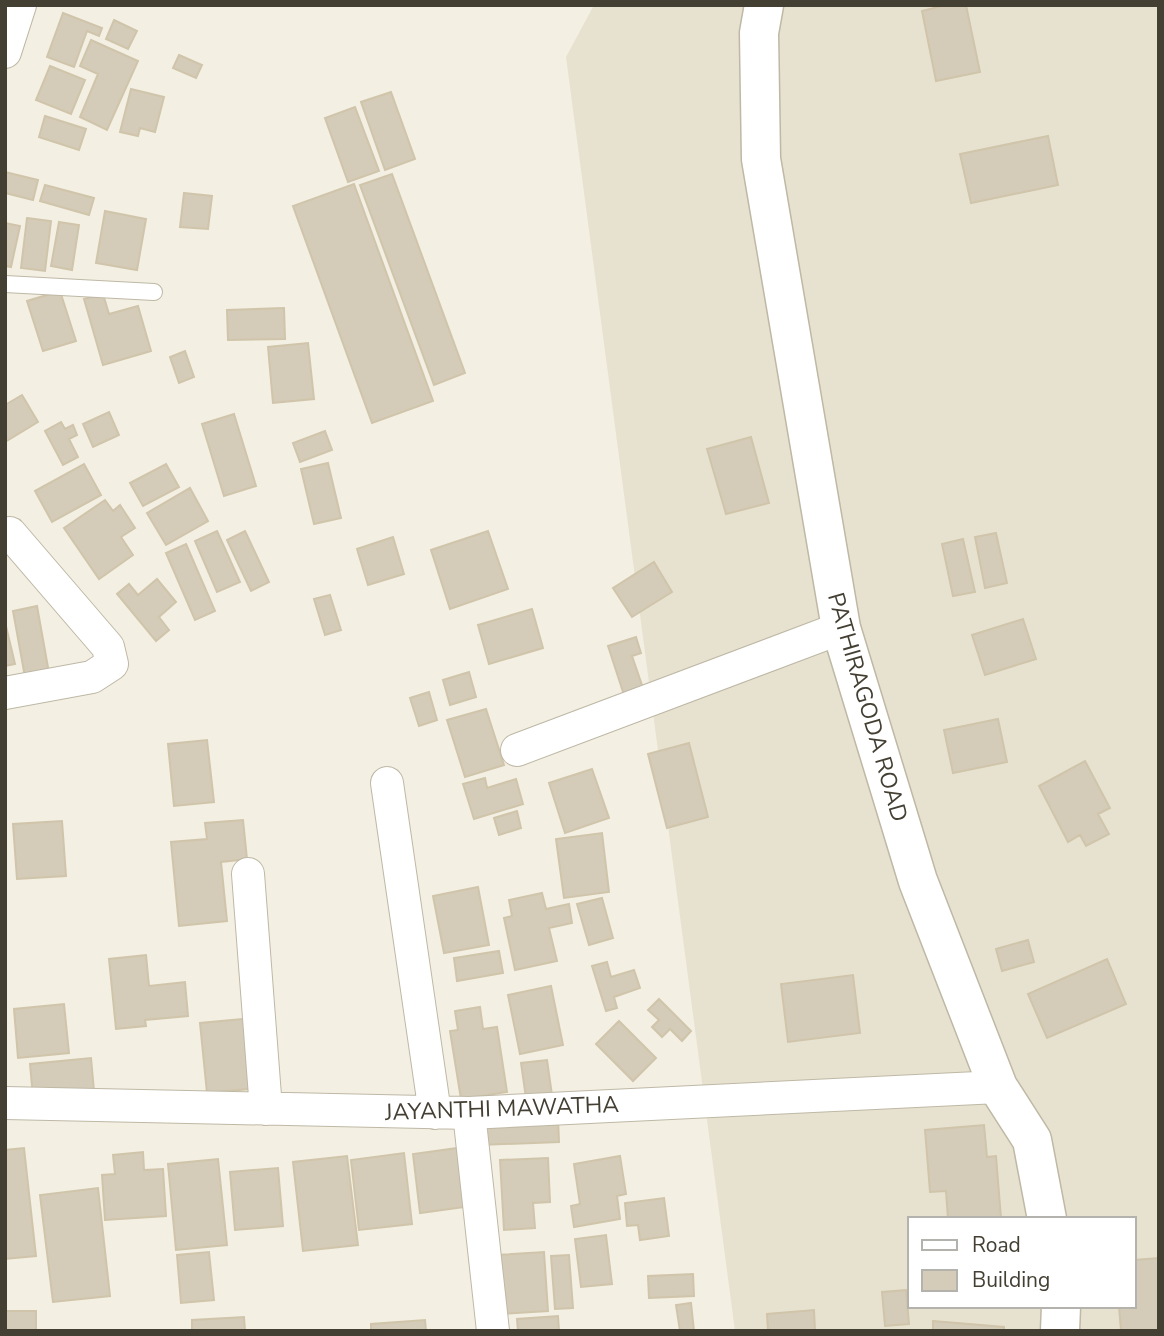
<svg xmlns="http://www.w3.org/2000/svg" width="1164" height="1336" font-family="'Nunito Sans',sans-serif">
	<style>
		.residential { fill: #e7e2d0; fill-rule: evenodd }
		.building { fill: #d4ccb8; stroke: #d0c5aa; stroke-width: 2 }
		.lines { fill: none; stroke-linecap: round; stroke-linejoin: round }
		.service-casing { stroke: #beb8a5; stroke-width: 18 }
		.minor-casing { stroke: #beb8a5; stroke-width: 34 }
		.tertiary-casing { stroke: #beb8a5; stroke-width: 41 }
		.service { stroke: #fff; stroke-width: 16 }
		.minor { stroke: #fff; stroke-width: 32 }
		.tertiary { stroke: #fff; stroke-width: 38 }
		.labels { text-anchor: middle; stroke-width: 5; stroke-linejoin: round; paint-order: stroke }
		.street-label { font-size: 23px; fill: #443f33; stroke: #fff }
	</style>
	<rect width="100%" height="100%" fill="#f3efe3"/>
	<!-- residential -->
	<path class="residential" d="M594,5h565v1326h-424l-169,-1274zM910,1219h224v87h-224z"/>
	<!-- building -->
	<path class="building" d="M946,5h20l14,67 -44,9 -14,-70z
		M63,13l39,15 -3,8 -12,-5 -13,36 -27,-10z
		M114,20l23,11 -9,18 -22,-10z
		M91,40l47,21 -31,69 -27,-13 18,-43 -18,-8z
		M179,55l23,10 -6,13 -23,-10z
		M50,66l35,14 -14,34 -35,-14z
		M131,89l33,8 -9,35 -15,-4 -2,8 -18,-4z
		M391,92l24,67 -30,11 -24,-68z
		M355,107l24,64 -31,11 -23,-64z
		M45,116l41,13 -7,21 -40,-13z
		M1048,136l10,49 -87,18 -11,-49z
		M5,172l33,8 -5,20 -28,-7z
		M392,174l73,199 -31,12 -74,-200z
		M354,184l79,217 -61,22 -79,-217z
		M45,185l49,13 -5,17 -49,-14z
		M184,193l28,3 -4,33 -28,-2z
		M105,211l41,8 -9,51 -41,-7z
		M27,218l24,3 -6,50 -24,-3z
		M59,222l20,3 -7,45 -21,-4z
		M5,223l15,3 -9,41 -6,-1z
		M60,291l16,50 -33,10 -16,-50z
		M103,294l6,20 29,-8 13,45 -48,14 -19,-66z
		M284,308l1,31 -57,1 -1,-30z
		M308,343l6,56 -41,4 -5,-56z
		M185,351l9,26 -15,6 -9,-26z
		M22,395l16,27 -33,20v-37z
		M109,412l10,23 -26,12 -10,-23z
		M234,414l22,72 -32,10 -22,-72z
		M61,422l4,7 8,-4 4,10 -8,4 9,18 -15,8 -18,-34z
		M325,431l7,19 -32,12 -7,-19z
		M751,437l18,66 -43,11 -19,-65z
		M328,463l13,55 -27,6 -13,-55z
		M84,464l17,31 -49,27 -17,-31z
		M166,464l13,23 -36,19 -13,-23z
		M190,488l18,33 -42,24 -19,-32z
		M105,500l8,11 7,-6 15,23 -14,9 12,18 -34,24 -35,-51z
		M217,531l23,51 -23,10 -22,-51z
		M245,531l24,51 -18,9 -24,-51z
		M488,531l20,58 -58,20 -19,-59z
		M996,533l11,50 -22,5 -10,-51z
		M393,537l11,37 -36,11 -11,-36z
		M963,539l12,53 -22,4 -11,-52z
		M186,544l29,67 -20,9 -29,-67z
		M654,562l18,30 -40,25 -19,-29z
		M157,579l19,23 -17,15 10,13 -13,11 -39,-47 12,-10 9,11z
		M330,595l11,35 -16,5 -11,-36z
		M37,606l12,67 -24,4 -12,-66z
		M532,609l11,39 -54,16 -11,-39z
		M1023,619l13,40 -51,16 -13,-40z
		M5,622l10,42 -10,2z
		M636,637l5,16 -9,3 12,35 -19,7 -17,-52z
		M469,672l7,25 -26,8 -7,-25z
		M429,692l8,28 -18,6 -9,-28z
		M486,709l18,56 -39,12 -18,-57z
		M998,719l9,43 -54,11 -9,-43z
		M207,740l7,62 -40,4 -6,-62z
		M689,743l19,74 -41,11 -19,-74z
		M1085,761l25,47 -12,6 11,20 -23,12 -6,-11 -12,7 -29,-56z
		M592,769l17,49 -44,15 -16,-50z
		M485,778l2,10 29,-9 7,25 -49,15 -11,-35z
		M517,811l4,17 -22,7 -5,-17z
		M243,820l4,39 -26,3 6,59 -48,5 -8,-84 36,-3 -2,-16z
		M62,821l4,55 -49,3 -4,-55z
		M602,833l7,59 -45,6 -8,-59z
		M478,887l11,58 -45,8 -11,-57z
		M542,893l4,16 23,-5 3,19 -23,5 8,33 -42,9 -11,-52 8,-2 -3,-16z
		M602,898l11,40 -24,7 -12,-41z
		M1028,940l6,22 -32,9 -6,-22z
		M499,951l4,22 -46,8 -3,-23z
		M146,955l3,31 36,-4 3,34 -43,4 1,6 -30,3 -7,-70z
		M1107,959l19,45 -79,34 -19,-44z
		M607,962l4,15 23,-7 6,18 -26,9 3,11 -11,3 -14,-45z
		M853,975l7,58 -72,9 -7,-58z
		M551,986l12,59 -43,9 -12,-59z
		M659,999l32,32 -9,10 -12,-12 -8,8 -10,-10 7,-7 -11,-10z
		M64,1004l5,49 -51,5 -4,-49z
		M480,1007l3,22 14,-2 10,65 -46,7 -11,-68 8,-1 -3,-19z
		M253,1018l7,70 -53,5 -7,-70z
		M619,1021l37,37 -23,23 -37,-37z
		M91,1058l3,33 -61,6 -3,-33z
		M547,1060l5,35 -26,3 -5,-35z
		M558,1118l1,24 -79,3 -1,-24z
		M984,1125l3,32 9,-1 5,62 -53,1 -2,-28 -16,1 -5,-62z
		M465,1147l7,59 -52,7 -7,-59z
		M24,1148l12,108 -31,3v-109z
		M143,1152l1,18 19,-1 3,47 -61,4 -3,-45 13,-1 -2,-19z
		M404,1153l8,71 -53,6 -8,-70z
		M347,1156l11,89 -55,6 -10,-89z
		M620,1156l6,38 -9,2 3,23 -46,8 -3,-21 9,-2 -6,-40z
		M548,1158l2,44 -17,1 2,25 -31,2 -4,-70z
		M218,1159l9,86 -51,5 -8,-86z
		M278,1168l5,58 -48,4 -5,-58z
		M98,1188l12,108 -57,6 -13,-107z
		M664,1198l5,38 -29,4 -2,-15 -11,1 -2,-23z
		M606,1235l6,49 -31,3 -6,-48z
		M209,1252l5,48 -33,3 -4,-48z
		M544,1252l4,59 -47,3 -4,-59z
		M569,1255l4,53 -18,1 -4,-53z
		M1159,1258v73h-38l-2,-25h15v-46z
		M693,1274l1,22 -45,2 -1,-22z
		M906,1290l3,34 -24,2 -3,-34z
		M691,1303l3,28h-14l-4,-26z
		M814,1310l1,21h-47l-1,-17z
		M5,1311h31v20h-31z
		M558,1316l1,15h-41l-1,-12z
		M244,1317l1,14h-53v-11z
		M425,1320l1,11h-55v-7z
		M933,1321l71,6v4h-71z"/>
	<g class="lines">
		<defs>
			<path id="service" d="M5,284l149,8"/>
			<path id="minor" d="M5,52l15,-47
				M5,535l5,-2 98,114 4,17 -20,13 -87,16
				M517,750l324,-122
				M387,783l48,330
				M248,874l18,235
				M5,1103l464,10 529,-26
				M469,1113l24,218"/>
			<path id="tertiary" d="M764,5l-5,28 2,126 80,469 77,253 80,206 34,53 15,79
				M1060,1331l1,-25"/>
		</defs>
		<!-- service casing -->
		<use href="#service" class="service-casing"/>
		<!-- minor casing -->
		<use href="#minor" class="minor-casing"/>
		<!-- tertiary casing -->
		<use href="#tertiary" class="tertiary-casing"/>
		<!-- service -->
		<use href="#service" class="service"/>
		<!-- minor -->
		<use href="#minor" class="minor"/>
		<!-- tertiary -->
		<use href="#tertiary" class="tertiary"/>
	</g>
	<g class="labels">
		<!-- street labels -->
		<g class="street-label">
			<text transform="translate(868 707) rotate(74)" y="8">PATHIRAGODA ROAD</text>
			<text transform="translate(502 1108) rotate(-2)" y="8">JAYANTHI MAWATHA</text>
		</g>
	</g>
	<!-- border -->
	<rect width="1164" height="1336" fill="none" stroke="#443f33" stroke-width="14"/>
	<!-- legend -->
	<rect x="908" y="1217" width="228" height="91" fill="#ffffff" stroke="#b4b2ad" stroke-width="2"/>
	<rect x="922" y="1240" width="35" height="10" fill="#ffffff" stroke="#b4b2ad" stroke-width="2"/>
	<text x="972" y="1252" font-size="21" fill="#443f33">Road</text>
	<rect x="922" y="1270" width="35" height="21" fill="#d4ccb8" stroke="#b4b2ad" stroke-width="2"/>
	<text x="972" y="1287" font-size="21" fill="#443f33">Building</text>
</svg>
